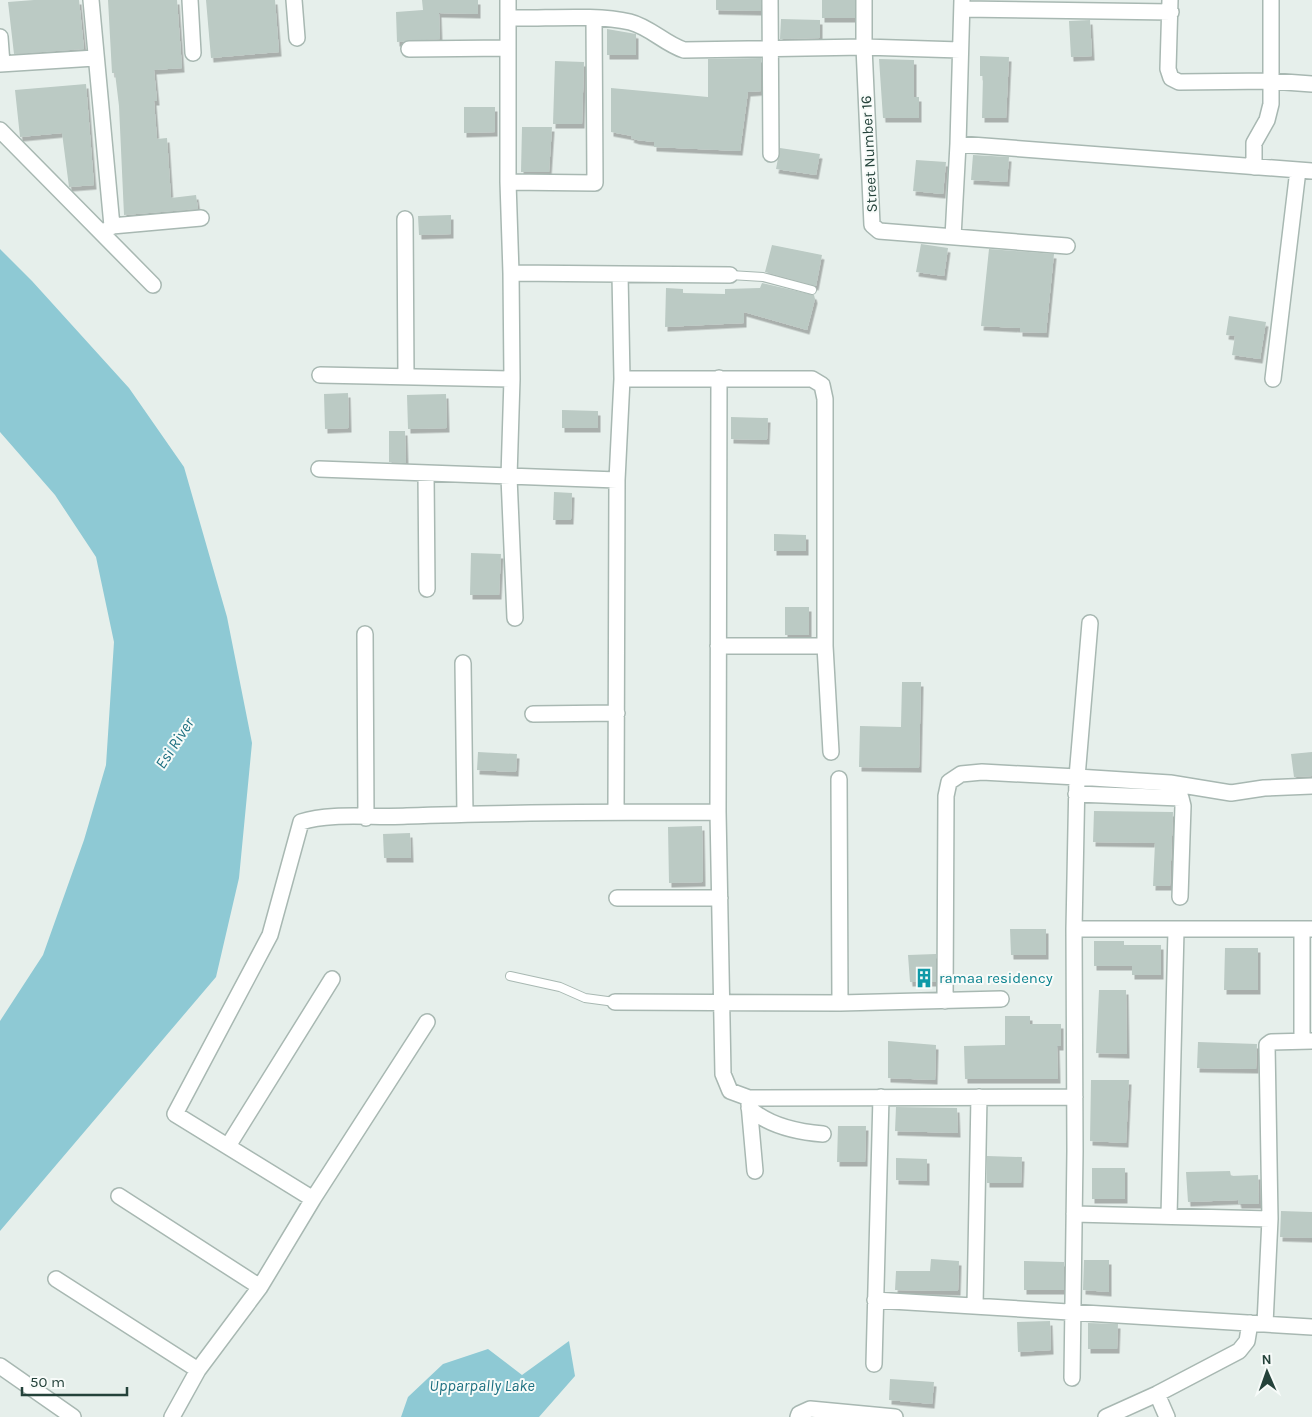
<svg xmlns="http://www.w3.org/2000/svg" width="1312" height="1417" font-family="Karla,sans-serif">
	<style>
		.water { fill: #8ec9d4 }
		.building { fill: #bbcac4; filter: url(#shadow) }
		.lines { fill: none; stroke-linecap: round; stroke-linejoin: round }
		.service-casing { stroke: #a8b8b2; stroke-width: 10 }
		.minor-casing { stroke: #a8b8b2; stroke-width: 18 }
		.service { stroke: #fff; stroke-width: 8 }
		.minor { stroke: #fff; stroke-width: 15 }
		.labels { text-anchor: middle; stroke-width: 4; stroke-linejoin: round; paint-order: stroke }
		.street-label { font-size: 15px; fill: #24423a; stroke: #f7fbf9 }
		.culture-label { font-size: 15px; fill: #0d838f; stroke: #f7fbf9; text-anchor: start }
		.water-label { font-size: 16px; font-style: italic; fill: #1c6f80; stroke: #f7fbf9 }
	</style>
	<defs>
		<filter id="shadow"><feDropShadow dx="2.5" dy="4.5" stdDeviation="0" flood-color="#0004"/></filter>
	</defs>
	<rect width="100%" height="100%" fill="#e6efeb"/>
	<!-- water -->
	<path class="water" d="M0,249l32,32 97,107 55,79 43,150 25,126 -13,135 -23,99 -216,254v-210l43,-66 41,-115 22,-75 8,-123 -18,-85 -41,-62 -55,-63z
		M569,1341l6,35 -36,41h-138l7,-20 35,-33 45,-15 34,26z"/>
	<!-- building -->
	<path class="building" d="M34,0h45l5,49 -70,5 -6,-52z
		M108,0h69l5,68 -28,2 3,31h-3l3,38 10,-1 4,60 25,-3 2,14 -74,6 -5,-109 -4,-33h-3z
		M206,0h69l4,52 -68,6z
		M422,0h56v14l-39,-1 1,26 -43,3 -1,-30 27,-2z
		M716,0h45v11l-45,-1z
		M822,0h33v18h-33z
		M781,19l39,1v18l-40,1z
		M1090,20l2,36 -21,1 -2,-36z
		M607,29l29,5v21h-29z
		M980,56l29,1 -3,61h-24l1,-42h-3z
		M761,58v33l-13,1 -8,59 -86,-4v-5l-17,-2 -6,-2 1,-2 -21,-4v-44l97,9v-38z
		M879,59l35,1v37h5v21h-36z
		M555,61l29,1 -2,62h-29z
		M86,84l8,101 -25,2 -7,-54 -42,4 -5,-47z
		M464,107h31v25l-31,1z
		M522,127h30l-3,45h-28z
		M780,148l40,6 -4,21 -40,-6z
		M973,155l36,2 -2,25 -36,-2z
		M916,160l30,2 -3,32 -30,-3z
		M451,215v19l-32,1 -1,-19z
		M921,244l27,4 -4,28 -28,-4z
		M772,245l50,10 -6,31 -51,-14z
		M989,249l65,5 -8,79 -26,-1v-4l-39,-2z
		M762,283l52,12 1,4 -8,31 -63,-18v11l-79,4 1,-39 17,1v4l42,1v-5l35,-1z
		M1229,316l37,6 -6,37 -28,-4 3,-19 -9,-1z
		M348,393l1,35 -24,1 -1,-35z
		M446,394l1,34 -39,1 -1,-34z
		M562,410l36,1v17h-36z
		M731,417l37,1 -1,22 -36,-1z
		M389,431h16l1,32 -17,-1z
		M554,492l18,1 -1,27h-18z
		M774,534l32,1v16h-32z
		M471,553l30,1 -2,41h-29z
		M785,607h24v28h-24z
		M902,682h19l-2,86 -60,-1 1,-41 41,1z
		M478,752l39,2 -1,18 -39,-2z
		M1312,752v24l-18,1 -3,-23z
		M1094,811l79,1 -3,74h-17l2,-43 -62,-1z
		M702,826l1,56 -34,1 -1,-56z
		M410,833l1,25h-27l-1,-24z
		M1010,929h36v26h-35z
		M1094,941h30v4h37v30h-29v-9h-38z
		M1225,948h33v42h-34z
		M936,954v28h-26l-2,-27z
		M1099,990h27l1,64 -31,-1z
		M1005,1016h25v8h31v22h-4l1,33h-93l-1,-33 41,-1z
		M888,1041l48,4 -1,35 -47,-2z
		M1198,1042l59,2 -1,25 -59,-1z
		M1091,1080h38l-3,63 -36,-2z
		M896,1107l61,1 1,25 -63,-2z
		M838,1126h28l-1,36h-28z
		M987,1156l35,1 -1,26h-34z
		M896,1158l31,1v22l-31,-1z
		M1092,1168h33v31h-33z
		M1230,1171l1,5 27,-1 1,29h-20l-1,-4 -50,2 -2,-30z
		M1281,1211l31,1v26l-32,-1z
		M931,1259l28,2 -1,30 -63,-1 1,-19h34z
		M1084,1260h25v32l-26,-2z
		M1024,1261l40,1v28h-40z
		M1050,1321l1,29 -33,2 -1,-30z
		M1088,1323l30,1 -1,25h-29z
		M890,1379l44,3 -2,22 -43,-4z"/>
	<g class="lines">
		<defs>
			<path id="service" d="M730,275l33,2 49,13
				M510,976l50,11 25,11 30,4"/>
			<path id="minor" d="M91,0l21,226
				M190,0l3,53
				M294,0l3,38
				M508,0v182l3,91 1,106 -3,98 6,141
				M770,0l1,154
				M864,0v47l8,178 7,6 188,15
				M1170,0l-2,69 3,9 8,4 92,-1 41,3
				M962,9l209,3
				M508,18c37,1 87,-4 122,4 20,5 35,22 54,28l180,-3 96,3
				M0,37l2,27
				M409,49l99,-1
				M0,64l95,-6
				M0,130l153,155
				M958,144l354,27
				M1254,167v-24l13,-23 4,-16v-104
				M508,182l87,1 -1,-164
				M405,219l1,157
				M105,232l7,-6 89,-8
				M953,237l5,-93 4,-144
				M511,273l219,2
				M320,375l192,4
				M719,378l-1,434 5,262 7,17 19,7 326,-1
				M622,379h190l10,6 3,14v247l6,106
				M1273,379l25,-209
				M319,469l298,11
				M426,474l1,115
				M365,634l1,184
				M718,646h107
				M463,663l2,151
				M533,714l84,-1
				M839,779l1,224
				M1076,794l105,4 2,8 -3,91
				M616,812l1,-332 5,-101 -2,-105
				M617,898h103
				M1074,929h238
				M945,1001l1,-205 3,-14 12,-8 21,-2 95,5 13,-154
				M615,1002l225,1 161,-4
				M1302,1034v-104
				M749,1104l6,67
				M749,1108c20,18 48,24 74,26
				M228,1146l104,-167
				M119,1196l141,91
				M313,1199l-138,-85 95,-179 31,-113c31,-10 72,-4 106,-6 103,-4 207,-4 311,-4
				M1074,1214l196,5
				M1169,1216l7,-286
				M56,1279l142,91
				M875,1300l437,27
				M975,1306l4,-209
				M1265,1324l5,-105 -3,-174 4,-3 41,-1
				M874,1364l7,-267
				M0,1366l73,51
				M1072,1378l3,-227 -1,-222 3,-152 93,6 61,10 33,-5 48,-2
				M1157,1394l10,23
				M172,1417l26,-47 62,-83 53,-88 114,-177
				M798,1417l1,-3 11,-5 85,8
				M1106,1417l51,-23 82,-43 8,-10 3,-18"/>
		</defs>
		<!-- service casing -->
		<use href="#service" class="service-casing"/>
		<!-- minor casing -->
		<use href="#minor" class="minor-casing"/>
		<!-- service -->
		<use href="#service" class="service"/>
		<!-- minor -->
		<use href="#minor" class="minor"/>
	</g>
	<!-- icons -->
	<defs>
		<symbol id="building-bare" viewBox="-9 -9 18 18"><path d="M-4-6H4V6H1V3H-1V6H-4ZM-2.5-4.3h1.7v1.8h-1.7ZM.8-4.3h1.7v1.8H.8ZM-2.5-1h1.7V.8h-1.7ZM.8-1h1.7V.8H.8Z" fill="#0f9aa8" stroke="#f7fbf9" stroke-width="2.5" paint-order="stroke"/></symbol>
	</defs>
	<g fill-rule="evenodd">
		<use href="#building-bare" x="910" y="964" width="28" height="28"/>
	</g>
	<g class="labels">
		<!-- street labels -->
		<g class="street-label">
			<text transform="translate(869 154) rotate(-93)" y="5">Street Number 16</text>
		</g>
		<!-- culture labels -->
		<g class="culture-label">
			<text x="939" y="983">ramaa residency</text>
		</g>
		<!-- water labels -->
		<g class="water-label">
			<text transform="translate(174 743) rotate(-57)" y="6">Esi River</text>
			<text x="482" y="1391">Upparpally Lake</text>
		</g>
	</g>
	<!-- north arrow -->
	<g transform="translate(1267 1372) rotate(358)" stroke="#f7fbf9" stroke-width="4" paint-order="stroke">
	<path d="M0-4L9 19L0 12L-9 19Z" fill="#24423a"/>
	<text y="-8" font-size="14" font-weight="bold" text-anchor="middle" fill="#24423a">N</text>
	</g>
	<!-- scale -->
	<path d="M22 1387v8h105v-8" fill="none" stroke="#24423a" stroke-width="2.5"/>
	<text x="30" y="1387" font-size="15" fill="#24423a" stroke="#f7fbf9" stroke-width="4" paint-order="stroke">50 m</text>
</svg>
